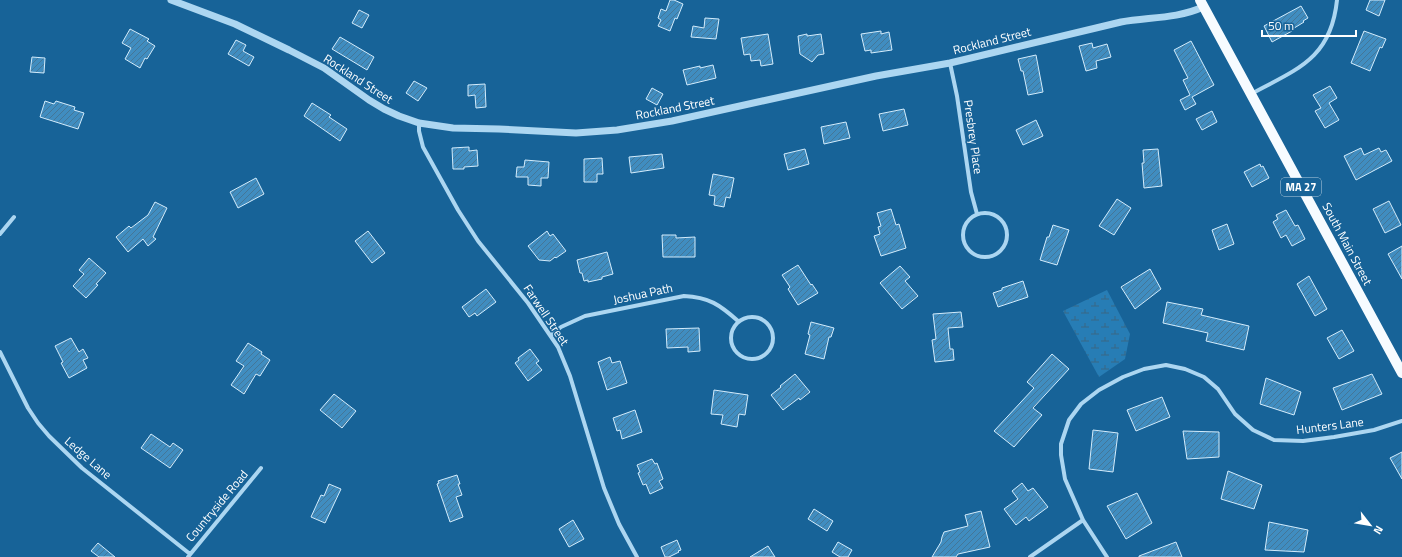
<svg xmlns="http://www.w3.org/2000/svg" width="1402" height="557" font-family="'Titillium Web',sans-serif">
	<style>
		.wetland { fill: url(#wetland-marsh) }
		.building { fill: url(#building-hatch); stroke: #d3ecfc }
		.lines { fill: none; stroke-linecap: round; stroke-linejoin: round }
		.minor { stroke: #acd6f1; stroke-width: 4 }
		.tertiary { stroke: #acd6f1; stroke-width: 7 }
		.primary { stroke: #f6fbff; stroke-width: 10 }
		.labels { text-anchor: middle; stroke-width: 3; stroke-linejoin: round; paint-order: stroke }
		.shield { fill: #176398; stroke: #b9d0e0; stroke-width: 1 }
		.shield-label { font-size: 11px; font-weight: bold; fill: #fff }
		.street-label { font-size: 12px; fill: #fff; stroke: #176398 }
	</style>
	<defs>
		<pattern id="wetland-marsh" width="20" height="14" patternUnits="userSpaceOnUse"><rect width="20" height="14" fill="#277db5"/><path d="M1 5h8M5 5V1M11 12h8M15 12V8" fill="none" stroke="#386786"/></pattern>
		<pattern id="building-hatch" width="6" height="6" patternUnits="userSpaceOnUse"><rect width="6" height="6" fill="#408dc0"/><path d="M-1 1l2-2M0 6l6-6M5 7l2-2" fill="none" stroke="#447697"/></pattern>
	</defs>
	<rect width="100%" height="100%" fill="#176398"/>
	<!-- wetland -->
	<path class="wetland" d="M1107,290l23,44 -5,25 -26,18 -36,-66z"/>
	<!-- building -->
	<path class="building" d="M670,0h4l9,4 -6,15 -2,-1 -5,13 -12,-5 3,-6 -3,-2 3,-9 5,2z
		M1370,0h15l-6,16 -13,-6z
		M1301,6l7,12 -5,3 1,1 -13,8 1,1 -20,11 -8,-16z
		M359,10l10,5 -7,13 -10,-5z
		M705,18l14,1 -3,20 -25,-2 2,-11 11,2z
		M130,29l19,10 -2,2 8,5 -8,13 -2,-1 -5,10 -15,-9 6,-11 -9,-5z
		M881,31v3l8,-2 3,18 -21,3v-3l-6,1 -4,-17z
		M1364,31l22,8 -4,9 -2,-1 -10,24 -19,-8z
		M768,34l5,30 -12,2 -1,-6 -9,1 -1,-7 -6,1 -3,-17z
		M807,34v2l14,-2 3,20 -6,1 -6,7 -12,-8 -2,-18z
		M340,37l34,20 -7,13 -35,-21z
		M236,40l10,5 -3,6 11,6 -5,9 -21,-12z
		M1191,41l23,44 -22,12 4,7 -11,6 -5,-10 10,-5 -7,-15 5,-2 -14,-28z
		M1092,43l1,5 14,-4 4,13 -15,4 1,7 -11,3 -7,-25z
		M1036,55l7,37 -15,3 -5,-24h-2l-3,-12z
		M32,57l13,1 -1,15 -14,-1z
		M713,65l3,13 -29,7 -4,-15 17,-4v2z
		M414,81l13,7 -9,13 -12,-8z
		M485,84l1,23 -10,1 -1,-13 -7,1v-11z
		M1330,86l7,12 -8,5 10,17 -14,8 -10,-17 6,-3 -8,-13z
		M652,88l11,6 -6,11 -11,-6z
		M45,101l9,3 2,-3 19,6 -1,3 10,3 -6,16 -38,-12z
		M312,103l19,12 -2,2 18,12 -7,12 -36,-25z
		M904,109l4,16 -25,6 -4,-17z
		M1212,111l5,11 -15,8 -6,-11z
		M1036,120l7,16 -20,9 -7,-15z
		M846,122l4,16 -26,6 -3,-17z
		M469,147v4l8,-1 1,16 -14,1v2h-11l-1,-21z
		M1361,148l3,7 15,-7 2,4 5,-2 6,11 -36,19 -12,-24z
		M805,149l4,15 -21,6 -4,-16z
		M1158,149l4,37 -18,2 -2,-25h2l-1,-13z
		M662,154l2,14 -33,5 -2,-16z
		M602,158l1,16h-6v8h-13v-23z
		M525,160l24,2 -1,16h-7v8l-13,-1v-8h-12l1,-10h7z
		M1260,164l1,3 2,-1 6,12 -17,9 -8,-15z
		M713,174l21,4 -4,20 -4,-1 -2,10 -10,-2 1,-9 -6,-1z
		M256,178l8,16 -26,14 -8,-16z
		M1117,199l14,9 -17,27 -15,-9z
		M1389,201l12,24 -16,8 -12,-24z
		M155,202l12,6 -14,29 3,2 -8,7 -5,-7 -15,13 -12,-15 13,-11 2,2 17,-13z
		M891,209l5,16 3,-1 7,24 -25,8 -7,-20 6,-2 -2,-7 3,-1 -4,-13z
		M1286,210l9,16 3,-1 7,14 -13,7 -6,-11 -5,3 -8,-16 5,-3 -2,-4z
		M1227,224l7,20 -15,6 -7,-20z
		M1053,225l16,5 -12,35 -17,-5 7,-23h2z
		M368,231l17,22 -13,10 -17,-22z
		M547,231l3,5 3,-2 13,17 -10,7 -1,-1 -5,4 -11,-1 -11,-14z
		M662,235h14v3l19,-1v20h-32z
		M1402,246v33l-14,-25z
		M607,252l6,22 -11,3v2l-14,3v-2l-4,1 -2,-8h-2l-3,-13z
		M89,258l17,15 -10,11 2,1 -12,13 -13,-12 11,-12 -5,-4z
		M798,265l13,20 1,-1 6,9 -20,12 -10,-16 2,-2 -8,-12z
		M900,266l10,11 -5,4 13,15 -16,13 -22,-26z
		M1150,269l11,20 -26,20 -14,-22z
		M1309,276l18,33 -12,7 -18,-32z
		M1023,281l5,16 -30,10 -5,-14 9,-3v-2z
		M486,289l10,13 -19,14 -2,-3 -6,4 -7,-10z
		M1167,302l36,7 -2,6 48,11 -5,24 -38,-9 2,-8 -45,-10z
		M961,312l2,15 -15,1 2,21h3l1,11 -19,2 -3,-22 4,-1 -3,-25z
		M811,322l23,6 -3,9h-2l-5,22 -19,-5 5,-19 -2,-1z
		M699,328l1,23 -12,1v-5l-21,1 -1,-19z
		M1342,330l12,21 -15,8 -12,-21z
		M71,338l8,14 4,-3 5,9 -5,2 4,8 -18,10 -8,-15 2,-1 -8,-16z
		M248,343l14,9 -1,2 9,6 -10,16 -4,-2 -12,20 -13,-9 13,-19 -8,-5z
		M530,349l9,12 -3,2 6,7 -14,11 -13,-18 4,-3 -1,-2z
		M1052,354l17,15 -36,39 9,7 -28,32 -20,-16 40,-43 -7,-6z
		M610,357l2,6 8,-2 7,22 -20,7 -9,-28z
		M795,374l15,18 -10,8 -1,-2 -16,12 -12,-15 10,-8 -1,-1z
		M1372,374l10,20 -40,16 -9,-22z
		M1266,378l35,14 -7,23 -34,-11z
		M714,390l34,5 -3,20 -6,-1 -2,13 -16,-3 2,-9 -12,-1z
		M334,394l22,17 -14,17 -22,-18z
		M1162,397l8,20 -34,14 -9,-21z
		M635,410l7,22 -20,7 -2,-9 -3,1 -4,-13z
		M1093,430l25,3 -5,39 -24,-3z
		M1183,431l36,1v25l-32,2z
		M151,434l19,13 3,-4 10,7 -13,18 -29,-20z
		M1402,452v27l-12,-21z
		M652,459l3,5 2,-1 6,16 -4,2 4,7 -13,6 -4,-10 -3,1 -5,-12 2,-1 -3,-7z
		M1228,471l34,14 -8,24 -33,-10z
		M457,475l3,9h-2l4,11 -6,2 7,20 -13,5 -13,-38 2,-1 -1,-2z
		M1022,483l6,8 5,-3 15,19 -19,14 -3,-4 -10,8 -12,-16 14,-10 -6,-8z
		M329,484l12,5 -16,34 -14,-6 10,-22 3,1z
		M1137,493l15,30 -26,16 -19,-33z
		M814,509l19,12 -6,10 -19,-12z
		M981,511l9,36 -32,7 -2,3h-24l9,-15 1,-5 2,-5 24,-6 -3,-11z
		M573,520l11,19 -15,8 -10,-18z
		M1269,522l39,8 -4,22 -39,-2z
		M677,540l4,10 -3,1 1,1 -10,5h-4l-4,-10z
		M838,542l14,8 -4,7h-8l-8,-5z
		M1176,542l6,15h-43v-1z
		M98,543l17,14h-16l-8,-6z
		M768,546l7,11h-25z"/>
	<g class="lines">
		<!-- minor -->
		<path class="minor" d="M950,63l7,33 14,96 6,22
			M1251,94c46,-25 80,-35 86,-94
			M419,123v8l4,16 35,63 20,31 50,62 30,44 12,29 34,112 15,36 18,33
			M963 235a22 22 0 1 1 44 0a22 22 0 1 1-44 0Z
			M0,234l14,-17
			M731 338a21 21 0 1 1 42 0a21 21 0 1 1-42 0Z
			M551,335l10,-8 24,-11 99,-20c25,1 36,9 54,25
			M0,352l28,56 10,15 11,13 33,32 108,86
			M188,557l73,-89
			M1030,557l53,-37
			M1107,557l-24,-37 -18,-41 -4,-24v-11l8,-24 12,-16 18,-14 24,-13 21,-8 22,-4 19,4 19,8 14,12 17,25 18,16 21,10 29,1 31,-4 40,-7 28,-9"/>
		<!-- tertiary -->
		<path class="tertiary" d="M171,0l64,24 54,26 35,18 45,32 15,9 15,7 20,7 34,5 46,1 77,4 41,-3 55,-9 204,-45 74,-13 171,-41c27,-5 56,-3 82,-15"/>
		<!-- primary -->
		<path class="primary" d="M1200,0l202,373"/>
	</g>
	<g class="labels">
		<!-- shield labels -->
		<rect class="shield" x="1281" y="178" width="40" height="18" rx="3"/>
		<g class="shield-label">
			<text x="1301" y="191">MA 27</text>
		</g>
		<!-- street labels -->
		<g class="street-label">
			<text transform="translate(992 41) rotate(-14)" y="4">Rockland Street</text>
			<text transform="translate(358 79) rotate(33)" y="4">Rockland Street</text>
			<text transform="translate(675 108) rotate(-11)" y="4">Rockland Street</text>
			<text transform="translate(973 137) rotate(82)" y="4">Presbrey Place</text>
			<text transform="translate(1347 244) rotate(62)" y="4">South Main Street</text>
			<text transform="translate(643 294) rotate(-12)" y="4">Joshua Path</text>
			<text transform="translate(546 315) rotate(56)" y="4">Farwell Street</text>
			<text transform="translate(1330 426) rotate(-7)" y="4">Hunters Lane</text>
			<text transform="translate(88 458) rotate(41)" y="4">Ledge Lane</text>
			<text transform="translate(217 506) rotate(-50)" y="4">Countryside Road</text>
		</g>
	</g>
	<!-- north arrow -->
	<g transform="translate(1370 525) rotate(121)" stroke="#176398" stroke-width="3" paint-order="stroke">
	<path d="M0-3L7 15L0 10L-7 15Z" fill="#ffffff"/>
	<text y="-6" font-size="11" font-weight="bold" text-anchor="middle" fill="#ffffff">N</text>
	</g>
	<!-- scale -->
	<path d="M1262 30v6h94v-6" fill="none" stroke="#ffffff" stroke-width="2"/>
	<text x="1268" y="30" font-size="12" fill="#ffffff" stroke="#176398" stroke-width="3" paint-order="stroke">50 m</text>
</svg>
